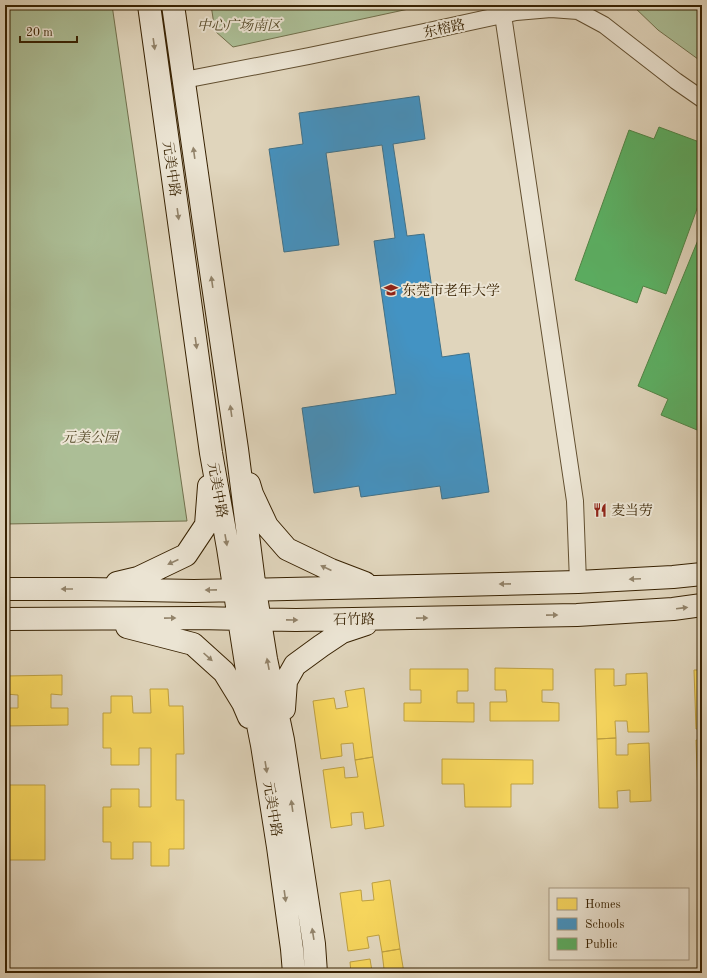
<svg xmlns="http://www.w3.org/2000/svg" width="707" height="978" font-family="'Old Standard TT','Noto Serif SC',serif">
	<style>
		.green { fill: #acbe96; stroke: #72704c }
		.homes { fill: #f6d55c; stroke: #bd9f41 }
		.schools { fill: #4393c3; stroke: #407189 }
		.public { fill: #5aae61; stroke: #508444 }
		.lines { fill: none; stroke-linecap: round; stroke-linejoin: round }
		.street-casing { stroke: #624f30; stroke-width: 18 }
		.secondary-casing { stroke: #382202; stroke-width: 24 }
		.street { stroke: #ebe4d3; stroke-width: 16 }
		.secondary { stroke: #ebe4d3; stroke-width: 22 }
		.oneway { fill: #92836a }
		.labels { text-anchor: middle; stroke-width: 4; stroke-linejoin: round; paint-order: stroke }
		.park-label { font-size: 14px; font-style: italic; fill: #554927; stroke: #ebe4d3 }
		.street-label { font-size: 14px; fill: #382202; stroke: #ebe4d3 }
		.poi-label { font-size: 14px; fill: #382202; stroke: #ebe4d3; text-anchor: start }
	</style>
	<rect width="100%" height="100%" fill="#e0d5bc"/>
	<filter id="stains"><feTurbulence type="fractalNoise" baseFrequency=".005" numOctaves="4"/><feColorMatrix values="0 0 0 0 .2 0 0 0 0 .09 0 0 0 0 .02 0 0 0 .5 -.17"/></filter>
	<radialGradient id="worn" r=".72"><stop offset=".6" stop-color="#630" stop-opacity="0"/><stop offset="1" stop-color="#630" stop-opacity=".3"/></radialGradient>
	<!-- green -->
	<path class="green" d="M5,5h107l75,516 -182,3z
		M211,5h216l-194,42 -18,-16z
		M632,5h70v57l-44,-32z"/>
	<!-- homes -->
	<path class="homes" d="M495,668l58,1v21h-11v12l17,1v18h-69v-19h17l-1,-12h-11z
		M410,669h58v22h-11v12h17v19l-70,-1v-18h17v-13h-11z
		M595,669h19v17l12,-1v-11l21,-1 2,59h-21l-1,-11h-12l1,17 -19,1z
		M694,670h8v59h-6z
		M62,675v20l-11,-1v14h17v17l-63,1v-18h13v-13l-12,-1v-18z
		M364,688l9,69 -18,3 -2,-17 -12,1 1,12 -21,3 -8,-58 21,-3 2,11 12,-2 -3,-16z
		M150,689h18l1,17h14l1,48h-8v46h8v49h-15v17h-18v-24h-18v17h-22v-17h-8v-35h8v-18h28v18h12v-59h-12v17h-28v-17h-8v-35h8v-17h21l1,17h18z
		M616,738v17h12v-11l21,-1 2,58 -21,1v-12l-13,1 1,17h-19l-2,-69z
		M696,740h6v59h-4z
		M373,757l11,69 -19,3 -2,-17 -12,1 1,12 -21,3 -8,-58 21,-3 1,11 13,-1 -3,-17z
		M442,759l91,1v24h-22v23h-46l-1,-23h-22z
		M5,785h40v75h-40z
		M390,880l10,69 -18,3 -3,-17 -12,2 2,11 -21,3 -8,-58 21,-3 1,11 12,-1 -2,-17z
		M400,949l4,24h-53l-1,-11 20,-3 2,12 12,-2 -2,-17z
		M135,968l5,5h-9z
		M200,968l5,5h-10z"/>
	<!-- schools -->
	<path class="schools" d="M419,96l6,43 -32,5 14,92 17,-2 18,123 27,-4 20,139 -47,7 -2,-13 -79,11 -2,-11 -45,7 -12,-85 94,-14 -22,-153 21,-3 -13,-93 -56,8 13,92 -55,7 -15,-103 34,-5 -4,-31z"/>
	<!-- public -->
	<path class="public" d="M659,127l43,16v52l-36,99 -23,-8 -6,17 -62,-23 54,-150 25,9z
		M698,240l4,1v191l-41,-17 7,-16 -30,-13z"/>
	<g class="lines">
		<defs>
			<path id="street" d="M503,15l72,486 3,81
				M184,80l125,-24 115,-24 92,-20 35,-3 27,2 26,14 72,56 26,18"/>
			<path id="secondary" d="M149,5l62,448 17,95 18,116 16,81 16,102 14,102 2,24
				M173,5l36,253 28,191 18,141 11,69 17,81 31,204 2,29
				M249,484l3,10 15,32 20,23 44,21 34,13
				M117,583l21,-5 48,-23 20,-30 3,-39
				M5,589h84l105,2 182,-4 202,-5 95,-5 29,-3
				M5,619l193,-1 98,2 281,-5 96,-6 29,-4
				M127,627l66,17 31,28 19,31 6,14
				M284,709l2,-28 9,-16 26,-19 21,-14 24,-8"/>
		</defs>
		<!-- street casing -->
		<use href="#street" class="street-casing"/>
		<!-- secondary casing -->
		<use href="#secondary" class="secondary-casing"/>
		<!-- street -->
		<use href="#street" class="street"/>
		<!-- secondary -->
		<use href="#secondary" class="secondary"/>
	</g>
	<!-- one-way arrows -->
	<defs><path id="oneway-solid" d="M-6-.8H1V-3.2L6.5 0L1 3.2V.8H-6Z"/></defs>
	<g class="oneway">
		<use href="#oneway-solid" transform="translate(154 44) rotate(82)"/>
		<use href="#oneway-solid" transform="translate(194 153) rotate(-98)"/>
		<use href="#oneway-solid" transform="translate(178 214) rotate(82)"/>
		<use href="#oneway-solid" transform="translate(212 282) rotate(-98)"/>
		<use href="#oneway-solid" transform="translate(196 343) rotate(82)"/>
		<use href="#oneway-solid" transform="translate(231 411) rotate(-98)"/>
		<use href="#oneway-solid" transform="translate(226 540) rotate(80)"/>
		<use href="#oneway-solid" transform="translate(173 562) rotate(155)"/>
		<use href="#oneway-solid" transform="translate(326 568) rotate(-155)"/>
		<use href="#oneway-solid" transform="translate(635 579) rotate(177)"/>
		<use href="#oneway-solid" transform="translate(505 584) rotate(179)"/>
		<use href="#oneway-solid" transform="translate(67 589) rotate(180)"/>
		<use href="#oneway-solid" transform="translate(211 590) rotate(179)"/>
		<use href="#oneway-solid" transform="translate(682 608) rotate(-7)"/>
		<use href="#oneway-solid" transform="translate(552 615) rotate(-1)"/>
		<use href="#oneway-solid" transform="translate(170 618) rotate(-1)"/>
		<use href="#oneway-solid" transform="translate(422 618) rotate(-1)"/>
		<use href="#oneway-solid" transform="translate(292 620) rotate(1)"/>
		<use href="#oneway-solid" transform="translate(208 657) rotate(42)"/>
		<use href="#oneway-solid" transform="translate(268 664) rotate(-101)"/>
		<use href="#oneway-solid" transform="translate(266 767) rotate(81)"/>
		<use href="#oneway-solid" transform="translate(292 806) rotate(-98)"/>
		<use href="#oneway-solid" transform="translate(285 896) rotate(82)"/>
		<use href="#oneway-solid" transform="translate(313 934) rotate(-99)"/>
	</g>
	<!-- icons -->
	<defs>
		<symbol id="school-bare" viewBox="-9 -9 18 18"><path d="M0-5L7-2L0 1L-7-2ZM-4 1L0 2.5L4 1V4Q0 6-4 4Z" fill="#8f2418" stroke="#ebe4d3" stroke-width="2.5" paint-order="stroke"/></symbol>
		<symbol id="restaurant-bare" viewBox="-9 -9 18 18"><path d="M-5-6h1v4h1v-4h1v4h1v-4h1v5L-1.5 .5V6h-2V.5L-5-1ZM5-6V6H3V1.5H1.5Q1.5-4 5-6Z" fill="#8f2418" stroke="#ebe4d3" stroke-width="2.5" paint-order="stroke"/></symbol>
	</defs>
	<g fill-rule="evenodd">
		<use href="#school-bare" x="381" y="280" width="20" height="20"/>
		<use href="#restaurant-bare" x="590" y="500" width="20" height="20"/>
	</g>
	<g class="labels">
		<!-- park labels -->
		<g class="park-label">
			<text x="239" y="30">中心广场南区</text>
			<text x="90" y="442">元美公园</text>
		</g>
		<!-- street labels -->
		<g class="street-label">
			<text transform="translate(444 28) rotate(-12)" y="5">东榕路</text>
			<text transform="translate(172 169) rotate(82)" y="5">元美中路</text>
			<text transform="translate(218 490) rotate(80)" y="5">元美中路</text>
			<text transform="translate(354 619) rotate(-1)" y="5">石竹路</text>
			<text transform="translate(273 809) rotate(81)" y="5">元美中路</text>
		</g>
		<!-- poi labels -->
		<g class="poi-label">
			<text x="402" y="295">东莞市老年大学</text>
			<text x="611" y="515">麦当劳</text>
		</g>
	</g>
	<!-- margin -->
	<rect width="707" height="978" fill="none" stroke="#e0d5bc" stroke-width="20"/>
	<rect x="6" y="6" width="695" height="966" fill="none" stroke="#382202" stroke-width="2"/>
	<rect x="10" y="10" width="687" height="958" fill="none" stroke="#382202"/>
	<!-- legend -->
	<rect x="549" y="888" width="140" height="72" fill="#ebe4d3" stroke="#a3967f"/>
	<rect x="557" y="898" width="20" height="12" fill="#f6d55c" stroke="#a3967f"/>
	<text x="585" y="908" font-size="12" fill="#382202">Homes</text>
	<rect x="557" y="918" width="20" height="12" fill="#4393c3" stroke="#a3967f"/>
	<text x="585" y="928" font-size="12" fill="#382202">Schools</text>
	<rect x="557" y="938" width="20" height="12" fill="#5aae61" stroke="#a3967f"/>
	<text x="585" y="948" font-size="12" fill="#382202">Public</text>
	<!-- scale -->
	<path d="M20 36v6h57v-6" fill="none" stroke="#382202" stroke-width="2"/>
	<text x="26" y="36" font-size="12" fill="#382202" stroke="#ebe4d3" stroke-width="3" paint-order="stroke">20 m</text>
	<rect width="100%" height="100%" filter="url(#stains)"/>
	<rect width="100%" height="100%" fill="url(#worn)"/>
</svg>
